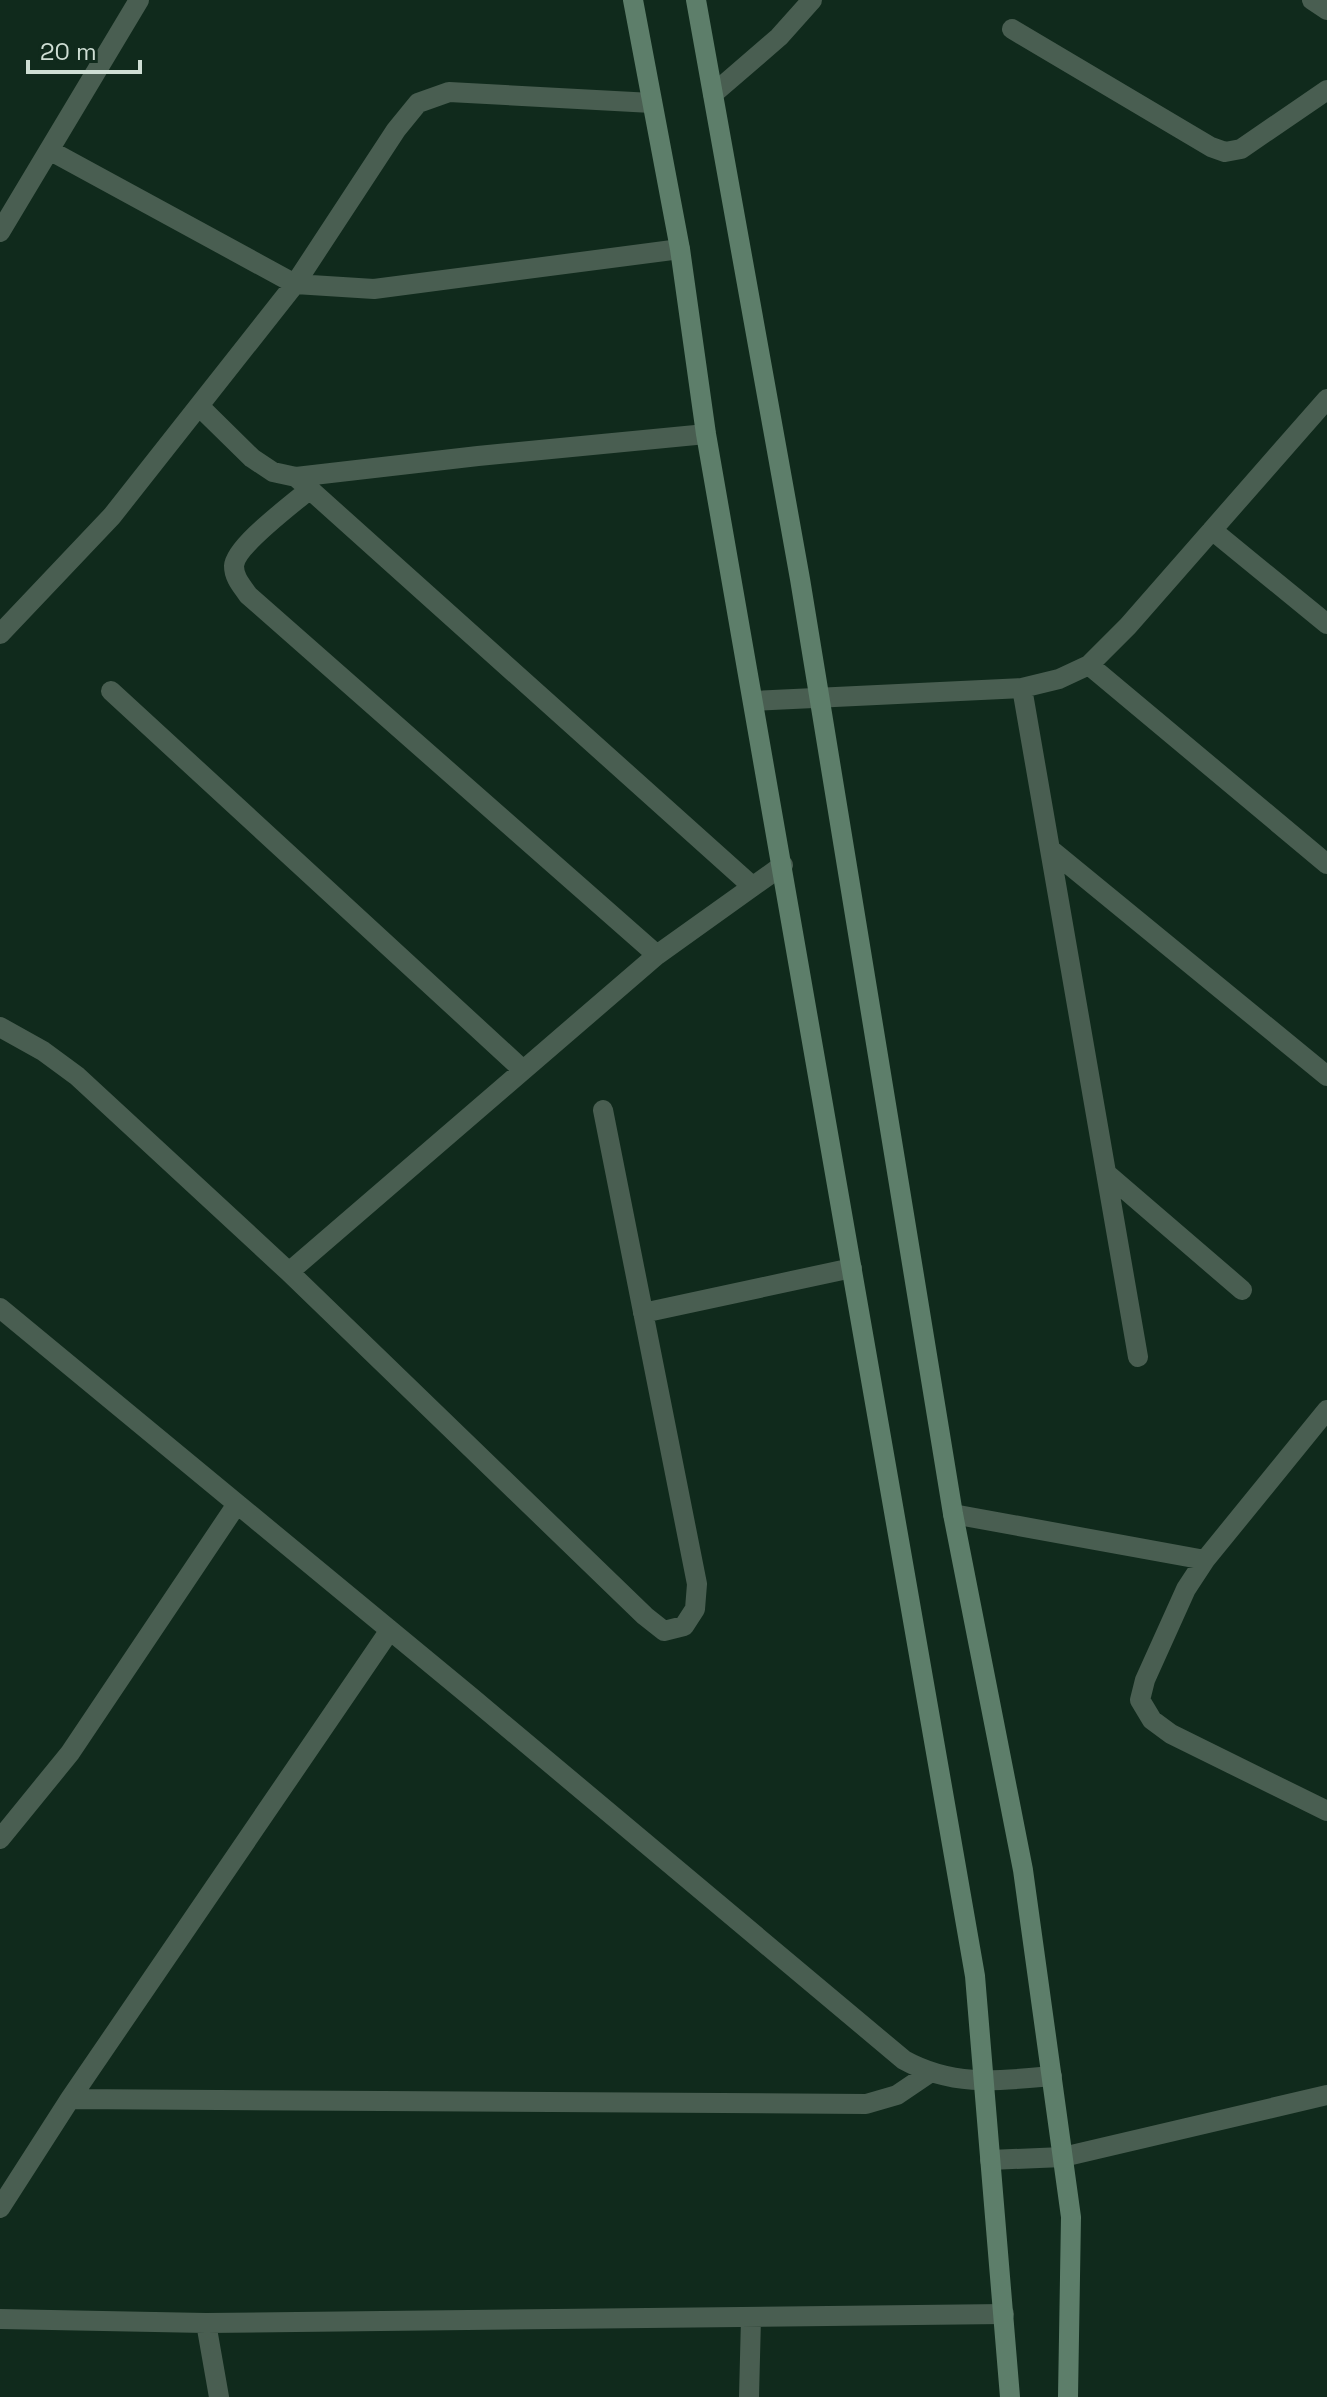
<svg xmlns="http://www.w3.org/2000/svg" width="1327" height="2397" font-family="'Space Grotesk',sans-serif">
	<style>
		.lines { fill: none; stroke-linecap: round; stroke-linejoin: round }
		.street { stroke: #495e51; stroke-width: 20 }
		.secondary { stroke: #5d7e6a; stroke-width: 20 }
	</style>
	<rect width="100%" height="100%" fill="#102a1c"/>
	<g class="lines">
		<!-- street -->
		<path class="street" d="M1312,0l15,10
			M1012,29l199,118 14,5 16,-3 86,-59
			M713,94l66,-57 33,-37
			M49,150l246,134 79,5 306,-40
			M0,232l139,-232
			M199,406l53,52 21,14 23,5 182,-21 228,-22
			M296,477l456,409
			M310,489c-17,15 -75,57 -76,77 0,12 8,20 14,29l409,360
			M1212,530l115,94
			M0,634l112,-118 183,-232 101,-154 22,-27 31,-11 203,11
			M1089,665l238,199
			M1022,688l116,669
			M111,691l412,379
			M753,701l269,-13 37,-9 30,-14 39,-39 199,-227
			M1050,849l277,227
			M0,1027l43,24 34,25 212,196 356,344 19,15 20,-5 11,-17 2,-25 -94,-474
			M1106,1173l136,117
			M289,1272l368,-317 126,-90
			M0,1308l471,389 433,363c49,27 94,21 148,16
			M643,1313l209,-45
			M1327,1410l-122,150 -19,29 -41,91 -5,20 12,20 19,14 156,77
			M953,1514l252,46
			M0,1839l70,-86 167,-249
			M70,2099l796,5 31,-9 31,-21
			M990,2160l73,-3 264,-62
			M0,2208l70,-109 320,-469
			M0,2319l206,4 798,-9
			M206,2323l13,74
			M749,2397l2,-79"/>
		<!-- secondary -->
		<path class="secondary" d="M633,0l47,249 26,185 269,1542 35,421
			M696,0l104,579 153,935 70,356 48,347 -3,180"/>
	</g>
	<!-- scale -->
	<path d="M28 60v12h112v-12" fill="none" stroke="#cfded4" stroke-width="4"/>
	<text x="40" y="60" font-size="24" fill="#cfded4" stroke="#102a1c" stroke-width="6" paint-order="stroke">20 m</text>
</svg>
